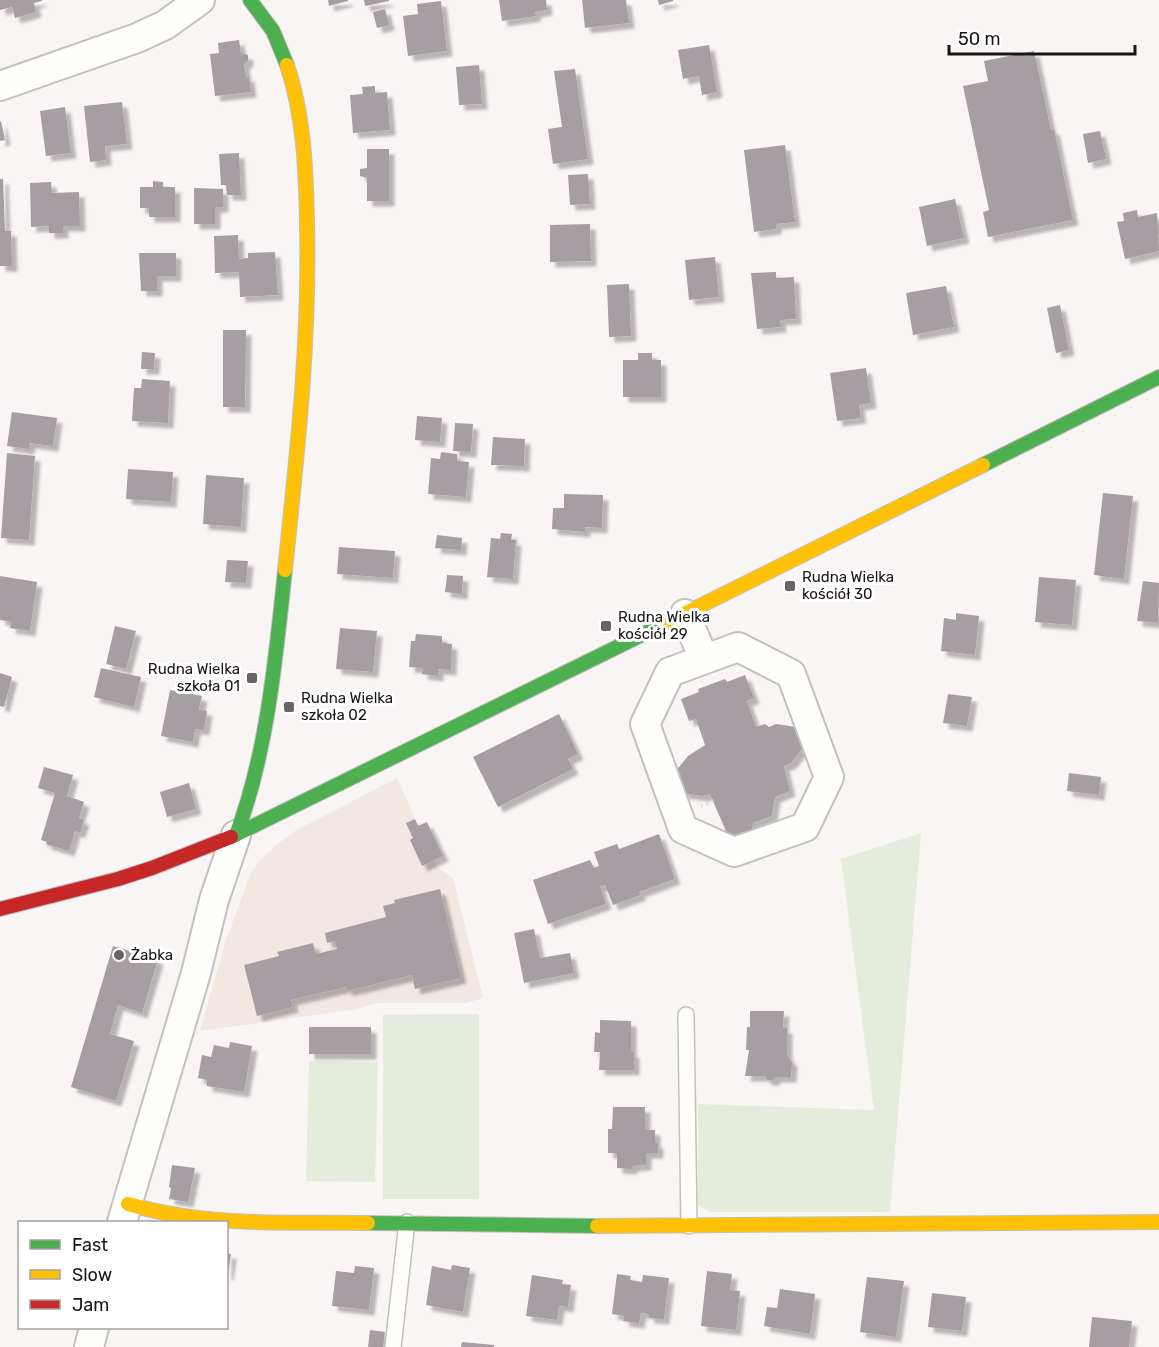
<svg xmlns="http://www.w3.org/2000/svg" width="1159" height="1347" font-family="Rubik,sans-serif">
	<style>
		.built { fill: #f1e7e3 }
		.green { fill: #e4eddc }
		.building { fill: #a69ea2; filter: url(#shadow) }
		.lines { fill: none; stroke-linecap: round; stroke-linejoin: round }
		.lane-casing { stroke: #c3c0bf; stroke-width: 18 }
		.street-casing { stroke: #c3c0bf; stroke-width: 32 }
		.fast-casing { stroke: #c3c0bf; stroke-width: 16 }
		.slow-casing { stroke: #c3c0bf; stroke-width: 16 }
		.jam-casing { stroke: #c3c0bf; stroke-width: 16 }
		.path { stroke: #dbdada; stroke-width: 4; stroke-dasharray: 1.5 4.5; stroke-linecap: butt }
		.lane { stroke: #fefefd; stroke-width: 15 }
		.street { stroke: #fefefd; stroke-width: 28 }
		.fast { stroke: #4caf50; stroke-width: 14 }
		.slow { stroke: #ffc107; stroke-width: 14 }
		.jam { stroke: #c62828; stroke-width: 14 }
		.poi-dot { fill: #676463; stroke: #fff; stroke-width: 2 }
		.labels { text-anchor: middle; stroke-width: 6; stroke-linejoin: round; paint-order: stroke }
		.poi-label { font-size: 15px; fill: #181615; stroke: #fff; text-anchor: start }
	</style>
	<defs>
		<filter id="shadow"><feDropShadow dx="5.5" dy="5.5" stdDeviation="1.5" flood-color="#0004"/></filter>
	</defs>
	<rect width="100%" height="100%" fill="#f9f5f4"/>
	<!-- built -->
	<path class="built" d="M397,778l40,89 16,11 30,120 -17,5h-89l-20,6 -157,22 26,-91 24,-65 10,-15 15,-14 20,-15z"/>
	<!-- green -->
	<path class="green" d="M921,833l-31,379h-181l-11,-7v-101l176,6 -33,-251z
		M479,1014v185h-96v-184z
		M309,1061l69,1 -3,120 -69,-1z"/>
	<!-- building -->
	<path class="building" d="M0,0h42v1l-8,2 2,9 -21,6 -3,-11 -12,3z
		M328,0h20v1l-19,5z
		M364,0h25v1l-24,5z
		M499,0h47l1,10 -12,2 1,4 -34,5z
		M582,0h44l3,23 -44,5z
		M658,0h15v1l-14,4z
		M441,1l6,50 -39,5 -5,-40 15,-2 -1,-10z
		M385,9l4,16 -12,3 -4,-16z
		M239,40l2,14h4l3,1v6l-4,3 2,13 3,-1 2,16 -36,4 -5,-42 9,-1 -1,-10z
		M709,45l8,47 -15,3 -3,-19 -16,3 -5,-29z
		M1034,51l17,79 3,-1 19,91 -85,17 -5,-25 6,-2 -26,-124 25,-5 -4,-20z
		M479,65l3,39 -23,1 -3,-38z
		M575,69l13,90 -35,5 -5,-35 14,-2 -8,-56z
		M375,86v7l12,-1 3,38 -37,3 -3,-38 13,-1 -1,-7z
		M122,102l5,42 -22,2 1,14 -16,2 -6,-56z
		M65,107l6,46 -25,3 -6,-45z
		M1,121l4,19 -5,1v-19z
		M1100,131l6,28 -18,4 -5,-29z
		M785,145l10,77 -19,2v5l-22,3 -10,-82z
		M367,149h22v52h-22v-23l-7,-2v-7l7,-1z
		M239,153l2,42h-14l-1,-10h-5l-2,-31z
		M588,174l2,30 -20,1 -2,-30z
		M0,179h3l2,52h6l1,35h-12z
		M153,181l10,1v5h12v30h-26v-9h-9v-21h13z
		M51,182l1,11 27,-1 1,34h-17v7h-14v-7l-18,1 -1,-44z
		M194,188l29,1v18h-8v17h-21z
		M955,199l9,39 -37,8 -8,-39z
		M1137,210l1,7 19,-4 2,38 -34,8 -8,-37 7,-1 -1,-8z
		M590,224l1,37 -41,1v-37z
		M238,235l1,24 9,-1v-5l27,-1 3,43 -38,2 -1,-25 -24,1 -1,-37z
		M139,253h37v23h-19v15h-16z
		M715,257l4,40 -30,3 -4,-40z
		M776,272v6l18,-1 2,42 -16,1 1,7 -24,2 -6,-56z
		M629,284l2,52 -22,1 -2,-52z
		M946,286l8,41 -41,8 -7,-42z
		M1060,305l9,45 -13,3 -9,-45z
		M223,330h23l-1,77h-22z
		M142,352l13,1 -1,16h-13z
		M638,353h14v7h9v37h-38v-37h15z
		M866,368l5,35 -12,2 2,13 -24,3 -7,-48z
		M142,379l28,2 -2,42 -36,-2 2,-33h7z
		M12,412l45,6 -4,28 -23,-3 -1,6 -22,-3z
		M417,416l25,2 -2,24 -25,-2z
		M455,423l18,1 -2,28 -18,-1z
		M493,437l32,2 -1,27 -33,-1z
		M441,452l16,2v7l12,1 -3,35 -38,-3 3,-36 9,1z
		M7,453l28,3 -6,84 -28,-2z
		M128,469l45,3 -2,30 -45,-3z
		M206,475l38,3 -3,49 -38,-3z
		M1103,493l30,3 -9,83 -30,-4z
		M564,494l39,1 -1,33 -17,-1v5l-33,-3 1,-21h11z
		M501,533l11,1 -1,6h5l-3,39 -26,-2 4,-39 9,1z
		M437,535l25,3 -1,12 -26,-2z
		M339,547l56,4 -2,27 -56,-4z
		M227,560l21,1 -2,22 -21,-1z
		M447,575l16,1 -1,18 -17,-2z
		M0,576l37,6 -7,49 -20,-3 1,-6 -11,-2z
		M1039,577l37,3 -4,45 -37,-3z
		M1143,581l16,2 -1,40 -21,-2z
		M956,613l23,3 -4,39 -34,-4 3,-33 12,2z
		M115,626l21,5 -10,38 -20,-5z
		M340,628l37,3 -4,41 -37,-3z
		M416,634l26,2v7l10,1 -1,26 -13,-1v7l-16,-2 1,-6 -14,-1 2,-26h4z
		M101,668l40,9 -7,30 -40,-10z
		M0,673l12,4 -8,30 -4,-1z
		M745,675l9,23 -7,3 9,26 9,-3 4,3 7,-3 20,3 7,21 -12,15 -7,3 6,25 -15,6 -3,19 -19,7 -1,7 -23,8 -19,-44 -8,2 -19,-3 -8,-21 13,-16 17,-11 -9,-26 -7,2 -8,-22 18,-7 -1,-3 27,-10 2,3z
		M170,690l32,6 -3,13 8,2 -3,19 -9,-1 -2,13 -32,-6z
		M948,694l24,3 -5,29 -24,-3z
		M559,714l19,40 -10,5 5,10 -75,38 -25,-50z
		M44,767l29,8 -6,21 17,6 -5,16 5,2 -4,13 -5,-2 -6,20 -23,-7 1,-2 -6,-2 14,-47 -17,-5z
		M1069,773l32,4 -2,18 -32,-4z
		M189,783l7,26 -29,8 -7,-25z
		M415,819l3,7 9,-4 16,34 -21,10 -12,-26 3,-2 -7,-15z
		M659,834l16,45 -36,13 2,3 -28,10 -8,-20 -5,1 6,18 -58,20 -15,-44 57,-20 4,8 5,-2 -5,-14 23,-8 2,5z
		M440,889l21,89 -46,11 -3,-14 -65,16 -1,-4 -55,13 2,7 -36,9 -13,-51 35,-9 -2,-4 36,-9 3,11 21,-5 -2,-8 -8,2 -2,-10 61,-16 -3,-11 12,-3 -1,-3z
		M534,929l6,29 30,-5 4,20 -50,10 -10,-50z
		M113,946l45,13 -16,54 -24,-8 -8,29 24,7 -18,60 -45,-14z
		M750,1011h34l-1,17h4v27l5,7 -1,15h-15l-3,3h-6l-3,-4h-19l4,-26h-3l1,-23h3z
		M600,1020l31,1v31h3v18h-35l1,-18h-6l1,-20 5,1z
		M309,1027h62v27h-62z
		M230,1042l22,4 -8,46 -37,-6v-6l-9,-2 4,-23 9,2 3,-12 15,3z
		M613,1107h32v23h10v13h3v10h-12v12l-14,1v3l-15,-1v-15h-9v-24h4z
		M172,1165l23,3 -7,34 -19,-3 2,-11 -2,-1z
		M226,1253l5,1 -3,21h-2z
		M452,1265l18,3 -7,44 -37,-7 6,-39 19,4z
		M355,1266l19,2 -5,42 -37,-4 4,-35 18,2z
		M707,1271l25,3 -2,16 10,1 -4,39 -35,-4z
		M617,1274l14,2 -1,4 12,2 1,-7 26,3 -5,41 -15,-1v-4l-8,-1 -2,10 -16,-2 1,-5 -12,-2z
		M532,1275l31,5 -1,4 9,1 -3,22 -9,-1 -2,14 -31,-4z
		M867,1277l37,4 -8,56 -36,-5z
		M780,1289l35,5 -5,40 -46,-8 3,-19 10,1z
		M932,1293l34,4 -4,34 -34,-4z
		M1092,1317l40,4 -3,26h-40z
		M370,1330l15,2 -2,15h-15z
		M462,1342l32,3v2h-33z"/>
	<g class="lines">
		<defs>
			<path id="lane" d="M686,1015l3,211
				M393,1347l14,-125"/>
			<path id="street" d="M0,86l137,-48 28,-13 35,-25
				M685,614l19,45
				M738,647l53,27 38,103 -24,50 -71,25 -51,-23 -38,-105 25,-52z
				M122,1222l74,-249 18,-73 22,-65
				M89,1347l5,-19"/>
			<path id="fast" d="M250,0l23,31 14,34
				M983,465l176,-88
				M236,835c31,-80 40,-179 49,-265
				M231,837l437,-215
				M368,1223l229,3"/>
			<path id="slow" d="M285,570c12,-115 25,-231 22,-347 -1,-53 -3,-107 -20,-158
				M668,622l315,-157
				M128,1204c78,23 159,18 240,19
				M597,1226l562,-4"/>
			<path id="jam" d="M0,909l118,-30 34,-11 79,-31"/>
		</defs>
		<!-- lane casing -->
		<use href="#lane" class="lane-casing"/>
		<!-- street casing -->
		<use href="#street" class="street-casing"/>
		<!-- fast casing -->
		<use href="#fast" class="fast-casing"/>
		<!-- slow casing -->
		<use href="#slow" class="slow-casing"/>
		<!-- jam casing -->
		<use href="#jam" class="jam-casing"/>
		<!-- path -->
		<path class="path" d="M701,806l13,-5"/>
		<!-- lane -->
		<use href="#lane" class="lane"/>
		<!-- street -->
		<use href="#street" class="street"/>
		<!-- fast -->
		<use href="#fast" class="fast"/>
		<!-- slow -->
		<use href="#slow" class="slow"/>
		<!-- jam -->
		<use href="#jam" class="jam"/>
	</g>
	<!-- markers -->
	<g class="poi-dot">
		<rect x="784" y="580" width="12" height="12" rx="3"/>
		<rect x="600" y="620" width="12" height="12" rx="3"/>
		<rect x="246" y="672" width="12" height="12" rx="3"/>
		<rect x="283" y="701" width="12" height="12" rx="3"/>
		<circle cx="119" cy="955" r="6"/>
	</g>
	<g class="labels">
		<!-- poi labels -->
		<g class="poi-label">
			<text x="802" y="582">Rudna Wielka<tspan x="802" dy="17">kościół 30</tspan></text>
			<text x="618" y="622">Rudna Wielka<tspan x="618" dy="17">kościół 29</tspan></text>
			<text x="240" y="674" text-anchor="end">Rudna Wielka<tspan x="240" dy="17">szkoła 01</tspan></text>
			<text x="301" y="703">Rudna Wielka<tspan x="301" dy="17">szkoła 02</tspan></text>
			<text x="131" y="960">Żabka</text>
		</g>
	</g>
	<!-- legend -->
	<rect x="18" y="1221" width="210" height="108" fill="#ffffff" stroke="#a3a2a1" stroke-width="1.5"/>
	<rect x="30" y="1240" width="30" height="9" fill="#4caf50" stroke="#a3a2a1" stroke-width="1.5"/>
	<text x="72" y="1251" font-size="18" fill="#181615">Fast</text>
	<rect x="30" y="1270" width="30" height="9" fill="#ffc107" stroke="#a3a2a1" stroke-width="1.5"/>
	<text x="72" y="1281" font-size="18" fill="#181615">Slow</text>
	<rect x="30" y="1300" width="30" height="9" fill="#c62828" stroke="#a3a2a1" stroke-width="1.5"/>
	<text x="72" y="1311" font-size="18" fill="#181615">Jam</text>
	<!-- scale -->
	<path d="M949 45v9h186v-9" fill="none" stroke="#181615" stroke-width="3"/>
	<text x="958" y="45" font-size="18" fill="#181615" stroke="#ffffff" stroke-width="4.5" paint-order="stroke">50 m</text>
</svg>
